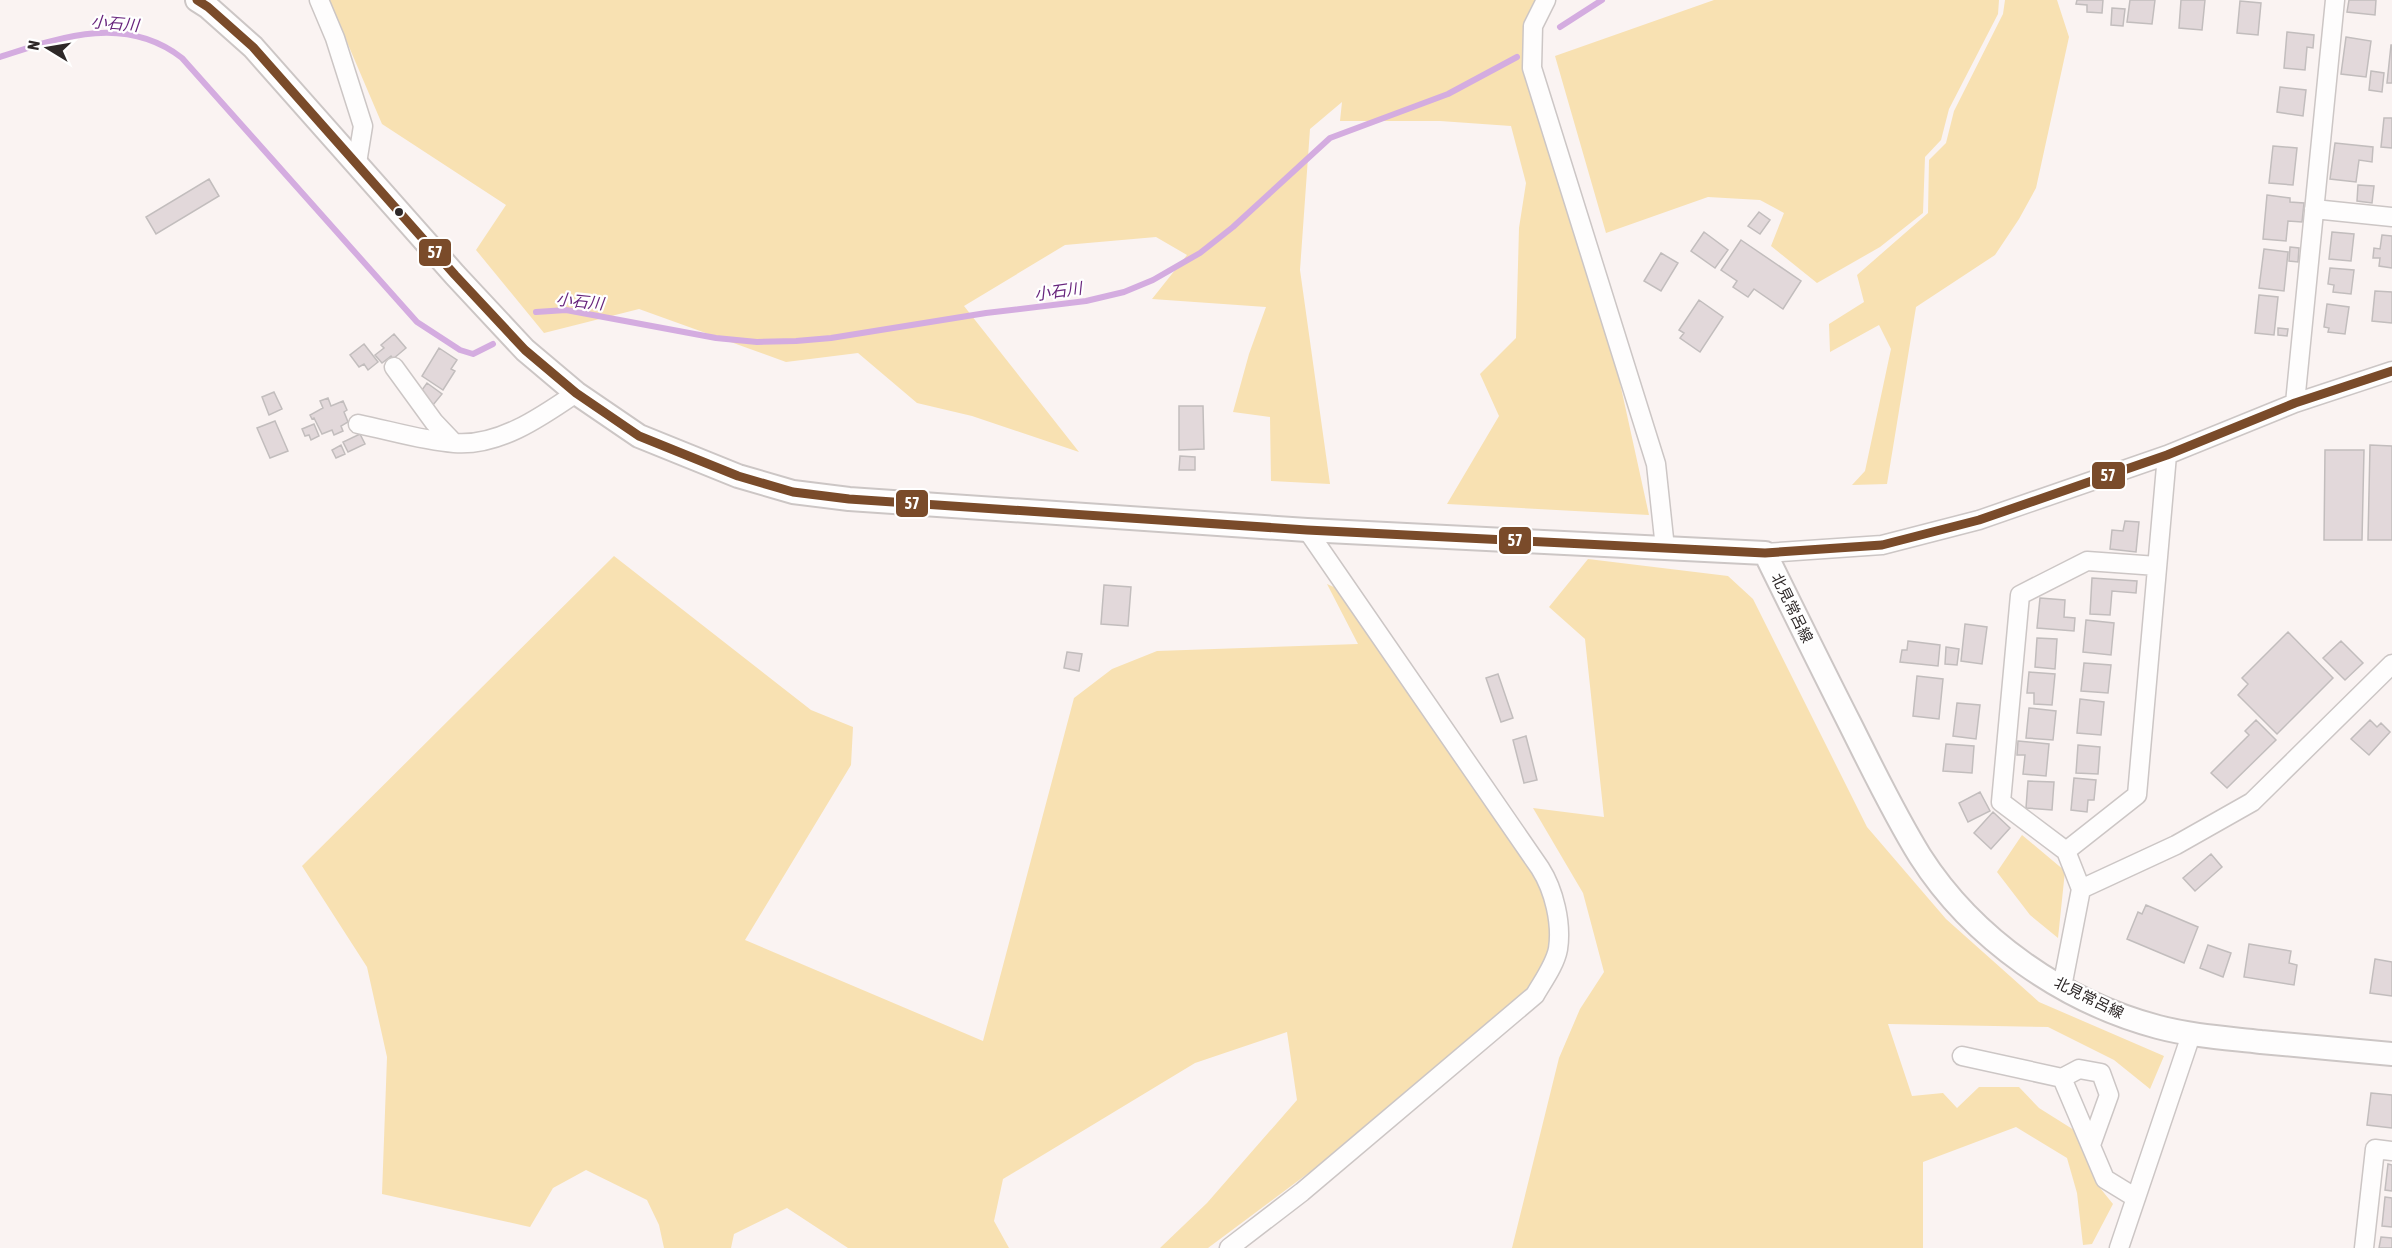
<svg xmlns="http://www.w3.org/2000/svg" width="2392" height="1248" font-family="'Asap Condensed','Noto Sans JP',sans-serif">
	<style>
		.green { fill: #f8e1b2 }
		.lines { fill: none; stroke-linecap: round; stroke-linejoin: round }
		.stream { stroke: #d4ace0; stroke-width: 6 }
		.building { fill: #e2d8da; stroke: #c2bdbd; stroke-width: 1.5 }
		.minor-casing { stroke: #ccc6c5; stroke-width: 21 }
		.major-casing { stroke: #ccc6c5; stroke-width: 26 }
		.minor { stroke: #fefdfd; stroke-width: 18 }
		.major { stroke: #fefdfd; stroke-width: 22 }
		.bus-1-casing { stroke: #fff; stroke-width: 14 }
		.bus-1 { stroke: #7a4b2a; stroke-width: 9 }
		.bus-dot { fill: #2e2828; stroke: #fff; stroke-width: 2 }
		.labels { text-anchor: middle; stroke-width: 4.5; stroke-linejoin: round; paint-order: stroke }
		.street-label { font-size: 15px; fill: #2e2828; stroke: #fff }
		.water-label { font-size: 16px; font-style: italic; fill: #68257d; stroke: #fff }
		.line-badge { stroke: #fff; stroke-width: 2 }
		.badge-label { font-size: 16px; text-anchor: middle; font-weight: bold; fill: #fff }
	</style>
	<rect width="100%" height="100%" fill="#faf3f2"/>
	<!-- green -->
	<path class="green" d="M329,0h1227l-22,6 -12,56 80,239 47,214 -202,-11 52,-88 -19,-42 36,-36 3,-110 7,-45 -15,-57 -71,-5h-100l2,-19 -32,27 -10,141 30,214 -59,-3 -1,-64 -37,-5 16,-58 17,-47 -114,-8 35,-44 -31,-18 -91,8 -101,61 115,146 -107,-36 -55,-13 -59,-50 -72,9 -147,-53 -95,24 -68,-83 30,-45 -124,-81z
		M1714,0h285l-1,14 -49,95 -8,31 -16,17 -2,56 -43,34 -63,36 -46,-37 13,-33 -24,-13 -52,-3 -102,36 -51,-177z
		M2005,0h52l12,37 -33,151 -17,31 -24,36 -79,52 -29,177 -35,1 13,-14 26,-122 -12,-24 -49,27 -1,-28 35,-22 -7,-27 71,-62 1,-53 17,-17 8,-32 49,-97z
		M614,556l197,154 42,17 -2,38 -106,175 238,101 91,-343 38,-29 45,-18 201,-7 -31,-60 18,8 205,303 4,49 -22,41 -170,148 -154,115h-48l47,-45 90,-103 -10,-68 -92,31 -192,116 -9,42 15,27h-161l-61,-40 -53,26 -3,14h-67l-5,-23 -12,-25 -61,-30 -33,18 -23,39 -148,-33 5,-137 -20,-90 -65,-101z
		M1588,559l140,17 25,23 114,228 79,92 93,83 125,54 -14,33 -36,-29 -66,-33 -160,-3 24,72 31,-3 14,15 22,-21h40l20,21 35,22 22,53 17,21 -21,40 -9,1 -6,-52 -10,-35 -51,-31 -93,35v86h-411l47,-190 21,-49 24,-37 -21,-79 -50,-85 71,9 -19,-178 -36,-32z
		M2022,835l43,36 -7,67 -28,-23 -33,-43z"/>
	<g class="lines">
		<!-- stream -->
		<path class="stream" d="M1560,27l42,-27
			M0,57c61,-20 125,-43 182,1l235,264 43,28 13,4 20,-10
			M536,312l30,-2 150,28 41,4 39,-1 35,-3 155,-25 100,-12 38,-9 29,-12 47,-27 33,-26 97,-89 118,-44 69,-37"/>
	</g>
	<!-- building -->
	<path class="building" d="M2077,0h26l-1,13 -15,-1v-7l-11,-1z
		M2130,0h25l-3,24 -25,-2z
		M2181,0h24l-3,30 -23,-2z
		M2349,0h27l-1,15 -28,-3z
		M2240,1l21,2 -3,32 -21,-2z
		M2112,8l13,1 -2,17 -12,-1z
		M2287,32l27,3 -1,13 -6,-1 -2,23 -21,-2z
		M2346,37l25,4 -5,36 -25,-3z
		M2391,45h1v38h-5z
		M2371,71l13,2 -2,19 -13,-2z
		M2280,87l26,3 -3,26 -26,-4z
		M2384,118h8v30l-11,-1z
		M2335,143l38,4 -1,15 -13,-2 -3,22 -26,-3z
		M2273,146l24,2 -4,37 -24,-2z
		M209,179l10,17 -63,38 -10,-17z
		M2358,185l16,1 -2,17 -15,-2z
		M2267,195l23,3v4l14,1 -2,19 -14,-1 -2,20 -23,-2z
		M1759,212l11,8 -10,14 -12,-8z
		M1704,232l24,18 -13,18 -24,-17z
		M2332,232l22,2 -3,27 -22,-2z
		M2382,235l10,1v32l-13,-2 1,-8h-7l1,-10 6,1z
		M1741,240l60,41 -18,28 -29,-20 -6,8 -15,-10 4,-6 -16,-11z
		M2290,247l9,1 -1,14 -9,-1z
		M2264,249l24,3 -4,39 -25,-3z
		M1661,253l17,10 -17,28 -17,-10z
		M2330,268l24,2 -3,24 -18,-2 1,-7 -6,-1z
		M2375,291l17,1v31l-20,-2z
		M2259,295l19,2 -4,38 -19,-2z
		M1699,300l24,17 -23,35 -20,-14 4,-5 -5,-3z
		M2327,304l22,3 -4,27 -17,-2 1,-4 -5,-1z
		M2278,328l10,1 -1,7 -9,-1z
		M394,334l12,14 -13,11 -2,-3 -9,7 -7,-8 9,-7 -3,-3z
		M364,344l14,18 -10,8 -4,-6 -5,3 -9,-12z
		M439,348l18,12 -6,9 4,2 -12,19 -21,-14z
		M427,383l15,11 -9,11 -14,-11z
		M274,392l8,17 -13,6 -7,-18z
		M328,398l3,8 12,-5 4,9 -3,2 4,10 -7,4 2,5 -9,4 -2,-5 -10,4 -8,-16 -2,1 -2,-4 13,-7 -3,-7z
		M1179,406h24l1,43 -25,1z
		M275,421l13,30 -18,7 -13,-30z
		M314,424l5,12 -8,4 -2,-5 -4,1 -3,-7z
		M360,434l5,10 -17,8 -5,-10z
		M341,445l4,9 -9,4 -4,-8z
		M2370,445l22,1v94h-24z
		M2325,450h39l-2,90h-38z
		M1180,456l15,1v13h-16z
		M2125,521l14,1 -3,30 -26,-3 2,-19 11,1z
		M2092,578l45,3 -1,12 -24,-2 -2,24 -20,-1z
		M1104,585l27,2 -3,39 -27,-2z
		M2040,598l25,2 -1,17 11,1 -1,13 -37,-3z
		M2086,620l28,3 -3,32 -28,-3z
		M1965,624l22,3 -5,37 -21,-3z
		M2288,632l45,46 -56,56 -39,-39 10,-11 -6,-6z
		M2037,638l20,1 -2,30 -20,-2z
		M1908,641l32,4 -2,21 -38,-4 2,-12h5z
		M2341,641l22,22 -18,17 -22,-22z
		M1946,647l13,2 -2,16 -12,-1z
		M1067,652l15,2 -3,17 -15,-3z
		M2084,663l27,2 -3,28 -27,-2z
		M2029,672l26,2 -3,31 -18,-1v-11h-7z
		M1498,674l15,44 -12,4 -15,-44z
		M1917,676l26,3 -4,40 -26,-3z
		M2080,699l24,3 -3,33 -24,-2z
		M1957,703l23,2 -4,34 -23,-3z
		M2029,708l27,3 -3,29 -27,-2z
		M2256,720l20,20 -49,48 -16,-15 38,-38 -4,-4z
		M2370,720l7,7 4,-4 9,9 -21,23 -18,-16z
		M1526,736l11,44 -13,3 -11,-43z
		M2018,741l31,3 -3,32 -23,-2 2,-19h-8z
		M1946,744l28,2 -2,27 -29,-2z
		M2078,745l22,2 -2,27 -22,-1z
		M2074,778l22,2 -2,20h-6l-1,12 -16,-2z
		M2028,781l26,1 -2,28 -26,-2z
		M1980,792l10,19 -22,11 -9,-19z
		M1993,812l17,16 -19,21 -17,-16z
		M2211,854l11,13 -27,24 -12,-13z
		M2146,905l52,22 -14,36 -57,-24 11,-27 4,2z
		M2249,944l42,7 -2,12 8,2 -3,20 -50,-8z
		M2208,945l23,8 -8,24 -23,-9z
		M2375,959l17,3v34l-22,-3z
		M2371,1093l21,2v33l-25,-3z
		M2388,1164l4,1v26l-7,-1z
		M2385,1197l7,1v29l-10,-1z
		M2381,1237l11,1v10h-13z"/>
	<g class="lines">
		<defs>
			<path id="minor" d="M319,0l16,38 28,88 -6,37
				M1546,0l-13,26 -1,42 124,396 9,84
				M2314,209l78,8
				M394,367l40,55 20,21
				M2295,403l40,-403
				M358,424c30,6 66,17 96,19 44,4 87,-26 122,-50
				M1765,553l117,-8 97,-25 188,-65 128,-52 97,-32
				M2066,851l71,-56 30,-340
				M2081,889l-15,-38 -65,-49 19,-207 67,-34 70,5
				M2062,987l19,-98 95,-44 76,-43 140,-138
				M1962,1056l100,22 43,101 31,19
				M2062,1078l17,-9 22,4 8,22 -18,50
				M1229,1248l73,-56 233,-197c8,-14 20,-30 23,-46 4,-26 -4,-59 -18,-81l-233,-338
				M2119,1248l72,-213
				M2364,1248l11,-99 17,2"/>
			<path id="major" d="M197,0l11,7 45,40 202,228 70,75 51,43 63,43 99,40 55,16 56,7 458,31 458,23c28,57 56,114 85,171 22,44 44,90 70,132 53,83 144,146 238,171 34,9 68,11 103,15 44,4 87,8 131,12"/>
		</defs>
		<!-- minor casing -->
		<use href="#minor" class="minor-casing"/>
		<!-- major casing -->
		<use href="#major" class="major-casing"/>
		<!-- minor -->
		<use href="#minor" class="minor"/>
		<!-- major -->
		<use href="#major" class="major"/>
		<defs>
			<path id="bus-1" d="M197,0l11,7 45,40 202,228 70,75 51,43 63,43 99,40 55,16 56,7 458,31 458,23 117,-8 97,-25 188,-65 128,-52 97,-32"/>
		</defs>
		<!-- bus-1 casing -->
		<use href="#bus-1" class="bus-1-casing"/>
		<!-- bus-1 -->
		<use href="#bus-1" class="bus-1"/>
	</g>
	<!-- markers -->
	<circle class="bus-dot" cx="399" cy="212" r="5"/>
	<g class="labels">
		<!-- street labels -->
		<g class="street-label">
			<text transform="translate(1792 608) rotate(64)" y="5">北見常呂線</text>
			<text transform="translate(2089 998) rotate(26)" y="5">北見常呂線</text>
		</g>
		<!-- water labels -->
		<g class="water-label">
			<text transform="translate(115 23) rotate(5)" y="6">小石川</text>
			<text transform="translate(1058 291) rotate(-8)" y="6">小石川</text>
			<text transform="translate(580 301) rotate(6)" y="6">小石川</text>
		</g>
	</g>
	<g class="line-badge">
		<rect x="418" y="238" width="34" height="29" rx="6" fill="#7a4b2a"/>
		<rect x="2091" y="461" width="35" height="29" rx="6" fill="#7a4b2a"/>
		<rect x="895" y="489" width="34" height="29" rx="6" fill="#7a4b2a"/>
		<rect x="1498" y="526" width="34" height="29" rx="6" fill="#7a4b2a"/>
	</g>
	<g class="badge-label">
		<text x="435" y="258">57</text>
		<text x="2108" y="481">57</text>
		<text x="912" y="509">57</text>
		<text x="1515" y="546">57</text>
	</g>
	<!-- north arrow -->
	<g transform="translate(48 48) rotate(281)" stroke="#ffffff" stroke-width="4.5" paint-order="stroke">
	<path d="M0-4.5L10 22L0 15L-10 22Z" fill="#2e2828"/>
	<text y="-9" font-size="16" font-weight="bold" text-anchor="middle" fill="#2e2828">N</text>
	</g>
</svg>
